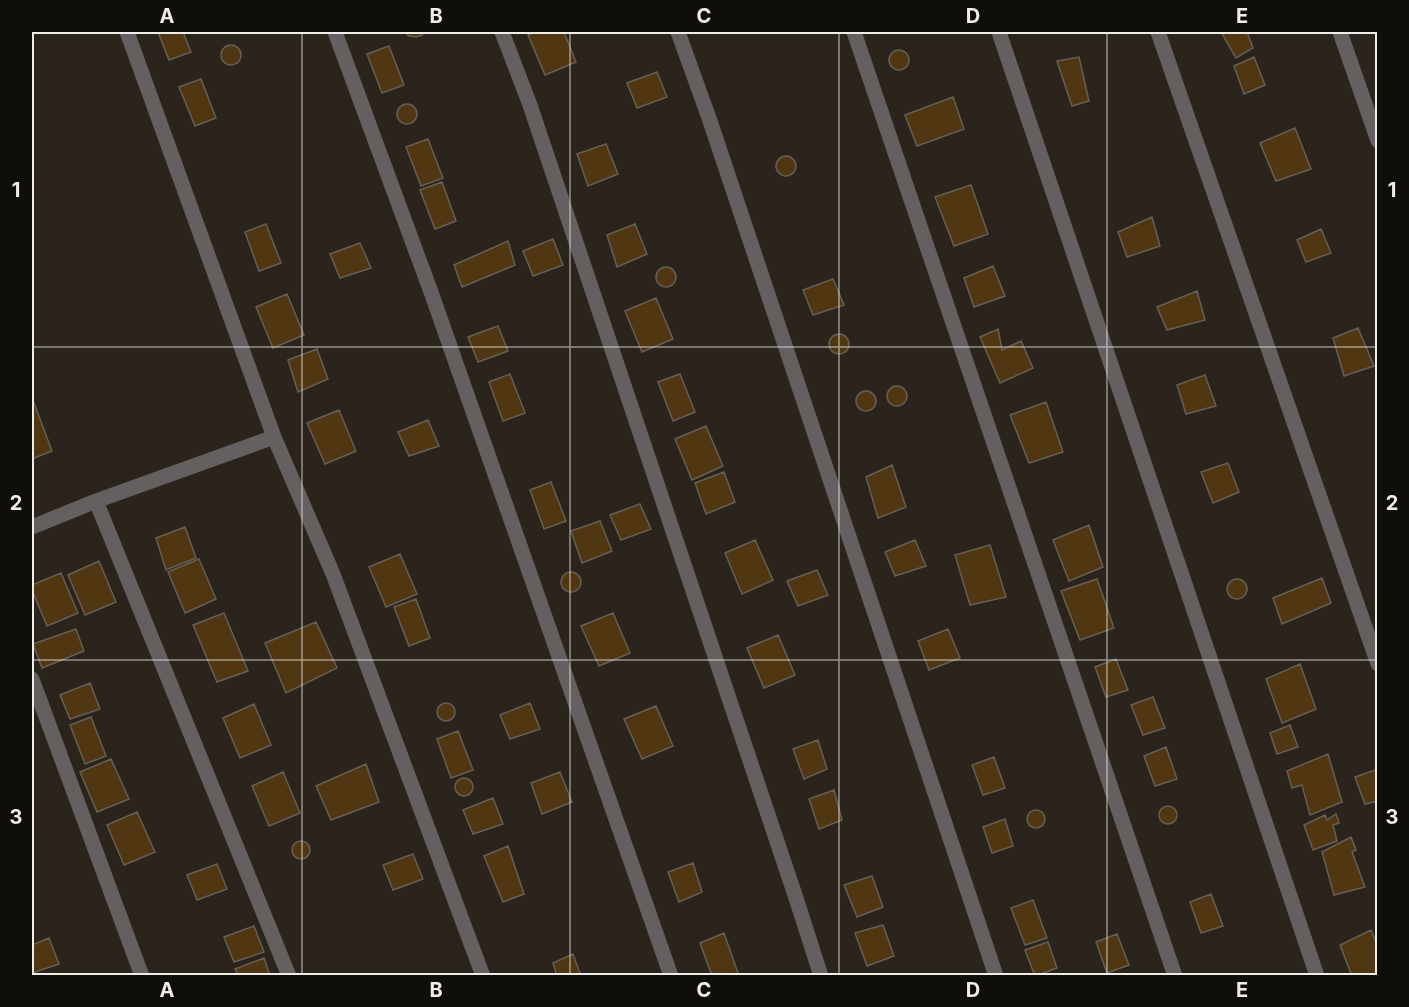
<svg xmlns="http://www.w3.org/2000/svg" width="1409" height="1007" font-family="Inter,sans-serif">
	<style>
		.building { fill: #503712; stroke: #665f56; stroke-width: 1.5 }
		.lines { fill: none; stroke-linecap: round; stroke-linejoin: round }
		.minor { stroke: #65605f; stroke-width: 15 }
		.grid { fill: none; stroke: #f0ece7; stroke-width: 1.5; stroke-opacity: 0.55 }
		.neatline { fill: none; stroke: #f0ece7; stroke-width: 2 }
		.grid-label { font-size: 20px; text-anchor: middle; font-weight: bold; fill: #f0ece7 }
	</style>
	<rect width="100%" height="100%" fill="#2a241d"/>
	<!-- building -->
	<path class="building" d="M158,32h25l8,20 -22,8z
		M405,32h19l-2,3 -6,2 -7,-1z
		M536,32h28l12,30 -31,13 -17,-40z
		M1221,32h26l6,16 -17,10z
		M221 55a10 10 0 1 1 20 0a10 10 0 1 1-20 0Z
		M389,46l15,39 -22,8 -15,-39z
		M889 60a10 10 0 1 1 20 0a10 10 0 1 1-20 0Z
		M1079,57l10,44 -17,5 -15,-45z
		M1254,57l11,28 -21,9 -10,-28z
		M657,72l10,25 -30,11 -10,-25z
		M201,79l15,39 -21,8 -16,-39z
		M953,97l11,32 -47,17 -12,-31z
		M397 114a10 10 0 1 1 20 0a10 10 0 1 1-20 0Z
		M1295,128l16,41 -35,12 -16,-38z
		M428,139l15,39 -22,8 -15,-39z
		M606,144l12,30 -30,12 -11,-32z
		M776 166a10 10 0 1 1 20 0a10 10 0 1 1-20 0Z
		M442,182l14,39 -21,8 -15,-39z
		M971,185l17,49 -34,12 -19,-49z
		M1152,217l8,29 -33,11 -9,-25z
		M266,224l15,39 -22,8 -14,-39z
		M635,224l12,30 -30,13 -10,-32z
		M1321,229l10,24 -25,9 -9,-22z
		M553,239l10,26 -30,11 -10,-25z
		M508,241l7,24 -53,22 -8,-22z
		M360,243l11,25 -31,10 -10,-24z
		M993,266l12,30 -31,11 -10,-29z
		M656 277a10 10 0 1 1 20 0a10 10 0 1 1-20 0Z
		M833,279l11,26 -31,10 -10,-25z
		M1197,291l8,29 -38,10 -10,-23z
		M287,294l17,41 -31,13 -17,-41z
		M656,298l17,41 -31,13 -17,-41z
		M498,326l10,25 -30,11 -10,-25z
		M1358,328l16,38 -30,10 -11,-38z
		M998,329l4,21 19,-9 12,27 -33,15 -20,-46z
		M829 344a10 10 0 1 1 20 0a10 10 0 1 1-20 0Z
		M317,349l11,30 -30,13 -10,-32z
		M510,374l15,39 -22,8 -14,-39z
		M680,374l15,38 -22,9 -15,-39z
		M1205,375l11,31 -30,8 -9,-29z
		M887 396a10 10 0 1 1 20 0a10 10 0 1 1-20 0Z
		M856 401a10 10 0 1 1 20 0a10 10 0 1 1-20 0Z
		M1046,402l17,50 -34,11 -19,-48z
		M34,403l18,48 -20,8v-55z
		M339,410l17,41 -31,13 -18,-41z
		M428,420l11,26 -30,10 -11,-24z
		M706,426l17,40 -31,14 -17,-41z
		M1228,463l11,29 -26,11 -12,-31z
		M892,465l14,42 -28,11 -12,-41z
		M724,472l11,30 -29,12 -11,-31z
		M551,482l15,39 -22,8 -14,-39z
		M640,504l11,25 -30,11 -11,-25z
		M600,521l12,30 -30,12 -11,-32z
		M1089,525l14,42 -34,14 -16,-41z
		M185,527l11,31 -30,12 -10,-32z
		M755,540l18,40 -31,14 -17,-41z
		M915,540l11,26 -31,10 -10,-24z
		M990,545l16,52 -36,8 -15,-50z
		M400,554l17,40 -31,13 -17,-40z
		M199,559l17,40 -31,14 -17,-41z
		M99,561l17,41 -31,13 -17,-40z
		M817,570l11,25 -30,11 -11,-25z
		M561 582a10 10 0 1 1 20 0a10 10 0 1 1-20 0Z
		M61,573l17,40 -31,13 -15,-36v-5z
		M1322,578l9,25 -49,21 -9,-26z
		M1227 589a10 10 0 1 1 20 0a10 10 0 1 1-20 0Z
		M1097,579l17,49 -34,12 -19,-49z
		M416,599l14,39 -21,8 -15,-39z
		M224,613l24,58 -31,11 -24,-57z
		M613,613l17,40 -31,13 -18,-40z
		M316,622l21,46 -51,25 -21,-50z
		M76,629l8,22 -42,17 -9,-24z
		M948,629l12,29 -31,12 -11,-29z
		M778,635l17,40 -31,13 -17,-40z
		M1116,659l12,31 -22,7 -11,-30z
		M1300,664l16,45 -34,14 -16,-44z
		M90,683l10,26 -30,10 -10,-24z
		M1153,697l12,31 -22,7 -12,-30z
		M530,703l10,26 -30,10 -10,-24z
		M437 712a9 9 0 1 1 18 0a9 9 0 1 1-18 0Z
		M254,704l17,41 -31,13 -17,-40z
		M656,706l17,40 -31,13 -18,-40z
		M91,717l15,39 -21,8 -15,-39z
		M1290,725l8,22 -21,7 -7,-21z
		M458,731l15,39 -22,8 -14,-39z
		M818,740l9,29 -23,10 -11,-30z
		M1166,747l11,32 -22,7 -11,-30z
		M1328,754l14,48 -32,13 -8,-30 -10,3 -5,-17z
		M994,757l11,31 -22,7 -11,-30z
		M111,759l18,40 -32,13 -17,-40z
		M366,764l13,38 -48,18 -15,-34z
		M1378,769v32l-13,3 -10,-27z
		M283,772l17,41 -31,13 -17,-40z
		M560,772l12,30 -30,12 -11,-31z
		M455 787a9 9 0 1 1 18 0a9 9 0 1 1-18 0Z
		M834,790l8,30 -23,9 -10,-30z
		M493,798l10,26 -30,10 -10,-24z
		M1159 815a9 9 0 1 1 18 0a9 9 0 1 1-18 0Z
		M1027 819a9 9 0 1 1 18 0a9 9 0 1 1-18 0Z
		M137,812l18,40 -31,13 -17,-40z
		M1336,814l3,9 -6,2 4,16 -24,9 -9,-25 21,-10 2,5z
		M1005,819l8,27 -21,7 -9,-26z
		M1351,837l5,13 -4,2 13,35 -31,8 -12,-43z
		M292 850a9 9 0 1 1 18 0a9 9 0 1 1-18 0Z
		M508,846l16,48 -21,8 -19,-46z
		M413,854l10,25 -30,11 -10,-25z
		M693,863l9,29 -23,10 -11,-30z
		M217,864l10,25 -30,11 -10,-25z
		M872,876l11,31 -26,10 -13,-32z
		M1211,894l12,32 -22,7 -11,-31z
		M1033,900l14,38 -22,7 -14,-37z
		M883,925l11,31 -27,10 -12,-33z
		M254,926l10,26 -30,10 -10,-25z
		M1371,930l7,17v29h-26l-12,-31z
		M724,933l14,40 -6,3h-20l-12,-33z
		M1117,934l12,31 -22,8 -11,-31z
		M49,938l10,26 -27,9v-28z
		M1048,942l9,26 -22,8 -10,-26z
		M573,954l8,22h-24l-4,-13z
		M264,958l6,18h-32l-3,-7z"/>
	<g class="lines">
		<!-- minor -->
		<path class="minor" d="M127,32l147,405 59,137 150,402
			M335,32l96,260 240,684
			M502,32l28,73 266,793 25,78
			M678,32l31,86 287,858
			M854,32l321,944
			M999,32l318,944
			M1158,32l220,632
			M1340,32l38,109
			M96,501l193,475
			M32,527l64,-26 178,-64
			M32,679l110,297"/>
	</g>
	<!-- grid -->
	<path class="grid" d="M302,32v944M570,32v944M839,32v944M1107,32v944M32,347h1346M32,660h1346"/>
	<!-- border -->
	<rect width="1409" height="1007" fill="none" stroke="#100e0b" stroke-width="66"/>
	<rect x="33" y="33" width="1343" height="941" class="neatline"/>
	<g class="grid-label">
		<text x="167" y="23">A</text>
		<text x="436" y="23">B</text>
		<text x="704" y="23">C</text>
		<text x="973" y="23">D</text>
		<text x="1242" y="23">E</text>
		<text x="16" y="197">1</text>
		<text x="1392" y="197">1</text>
		<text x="16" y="510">2</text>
		<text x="1392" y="510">2</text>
		<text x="16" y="824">3</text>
		<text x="1392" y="824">3</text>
		<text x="167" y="997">A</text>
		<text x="436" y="997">B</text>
		<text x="704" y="997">C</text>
		<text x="973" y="997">D</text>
		<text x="1242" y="997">E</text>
	</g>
</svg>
